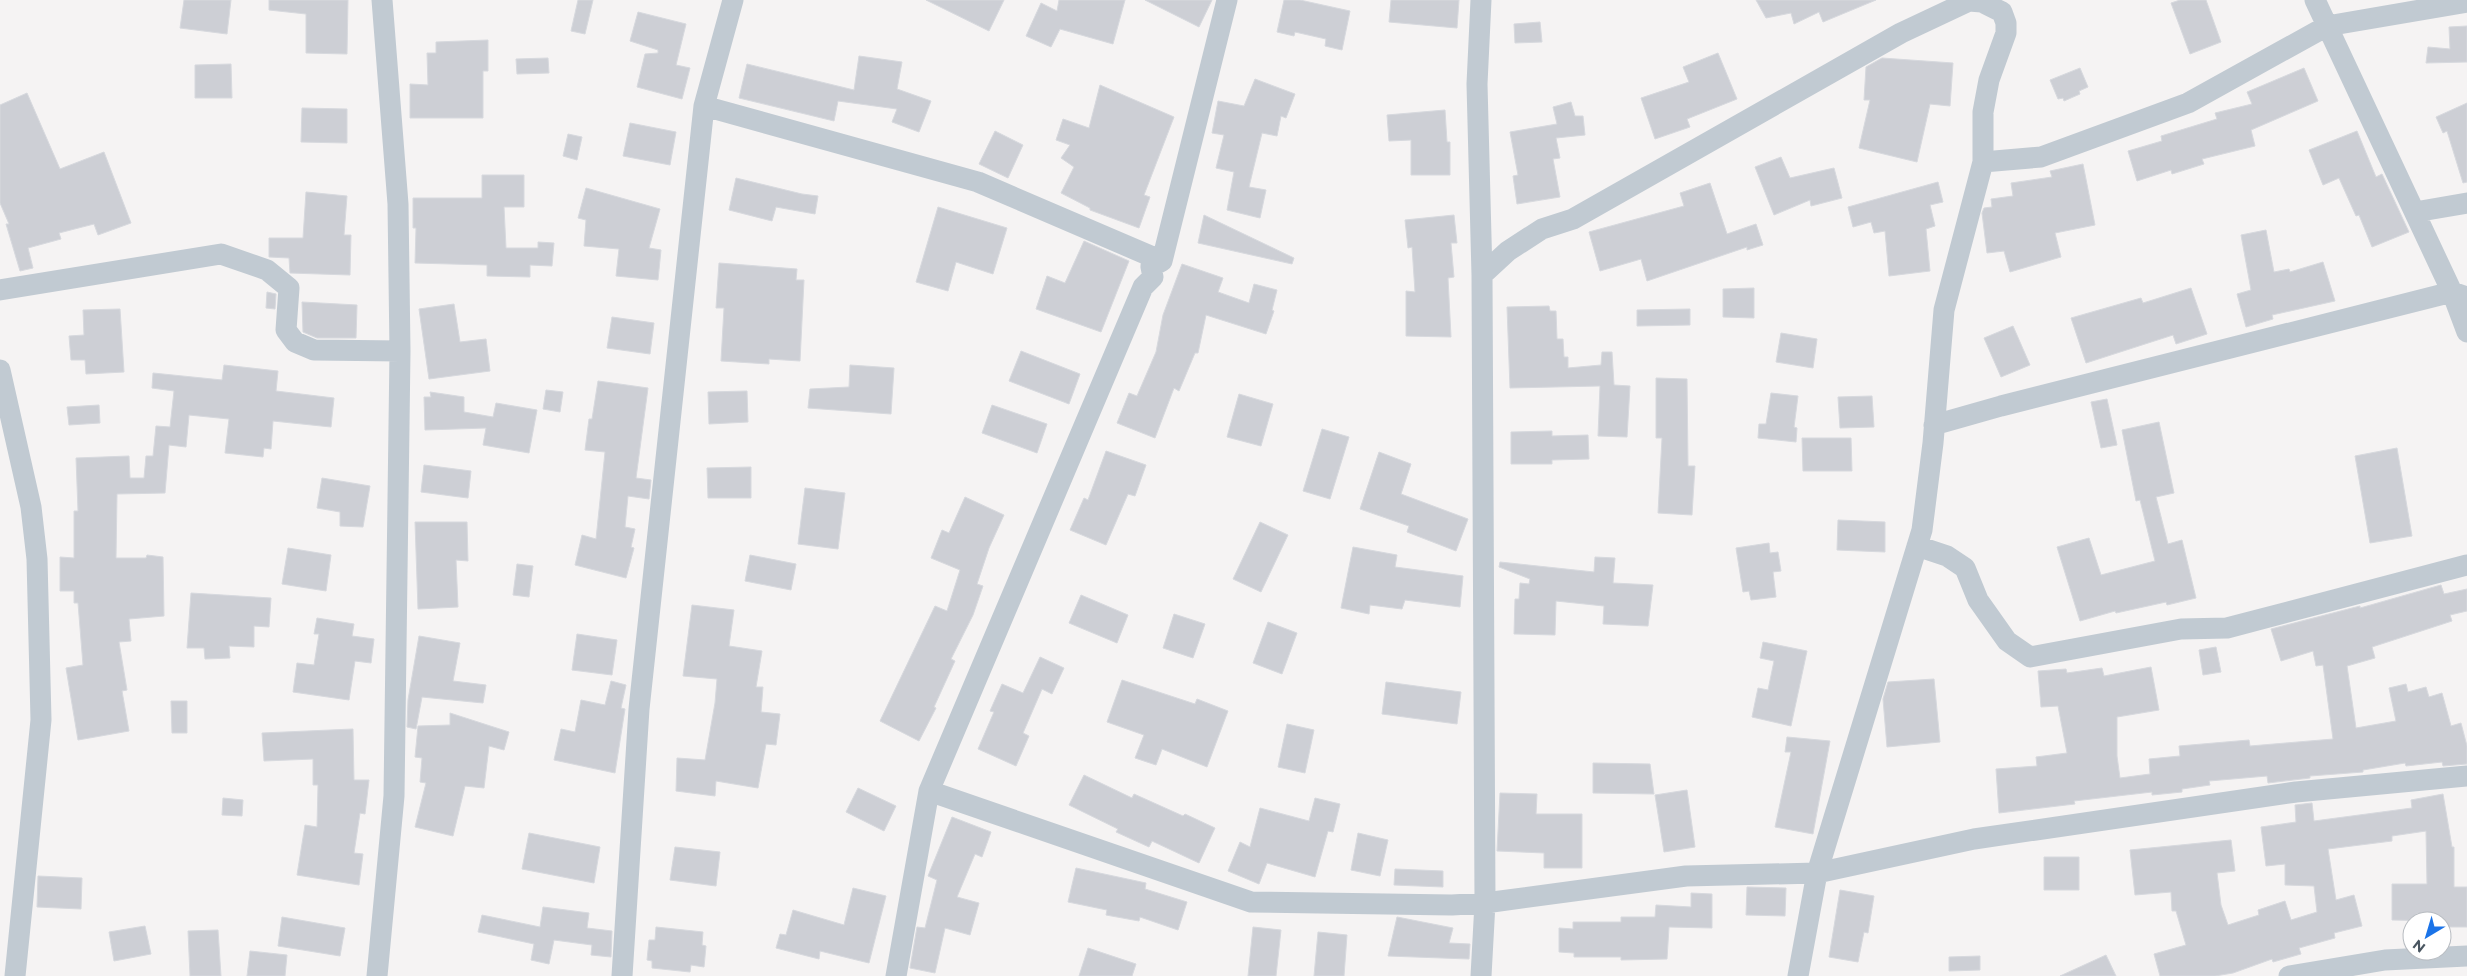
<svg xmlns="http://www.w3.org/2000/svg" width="2467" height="976" font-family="Montserrat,sans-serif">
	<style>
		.building { fill: #cdcfd5; stroke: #d7d9de }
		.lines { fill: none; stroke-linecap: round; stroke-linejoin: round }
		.street { stroke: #c1cad2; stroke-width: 21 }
	</style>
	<rect width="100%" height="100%" fill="#f5f3f3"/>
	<!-- building -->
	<path class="building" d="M184,0h47l-4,34 -47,-6z
		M269,0h79l-1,54 -41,-1v-39l-37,-4z
		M578,0h15l-8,34 -14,-3z
		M926,0h78l-15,31z
		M1059,0h66l-12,44 -53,-15 -9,18 -25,-11 15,-33 16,8z
		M1145,0h67l-13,27z
		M1284,0h16l50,11 -8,39 -17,-4 1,-7 -31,-7 -1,4 -17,-4z
		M1391,0h68l-2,28 -68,-6z
		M1756,0h120l-53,22 -4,-10 -25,12 -3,-11 -25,5z
		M2180,0h26l15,42 -31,12 -19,-51z
		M638,12l48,12 -10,41 14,3 -8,31 -45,-12 8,-33 13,-1v-3l-28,-9z
		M1540,22l2,20 -27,1 -1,-19z
		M2467,26v36l-41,1 2,-16 22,2 -1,-22z
		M488,40v31h-5v47h-73v-34l18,1 -1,-32h9v-11z
		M1718,53l19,46 -50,20 3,8 -35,12 -14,-41 48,-16 -6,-15z
		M859,56l43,6 -5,27 34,12 -12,31 -27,-10 5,-13 -59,-8 -4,20 -95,-23 8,-34 107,26z
		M548,58l1,15 -32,1 -1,-15z
		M1882,58l71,5 -3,43 -20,-2 -13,58 -58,-14 11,-48h-6l2,-33z
		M231,64l1,34h-37v-33z
		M2080,68l8,19 -9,4 1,3 -16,7 -1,-3 -5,1 -8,-19z
		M2304,68l14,33 -67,29 4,16 -53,13 2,5 -32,10 -1,-4 -34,11 -9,-30 34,-10 -1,-5 56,-17 -2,-6 37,-9 -5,-12z
		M1255,79l40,15 -9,24 -5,-2 -4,20 -15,-3 -13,54 17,3 -6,28 -33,-8 7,-38 -18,-4 8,-33 -12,-2 6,-32 26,5z
		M1100,85l74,32 -30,78 6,2 -11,31 -49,-18v-2l-29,-15 13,-26 -13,-9 9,-13 -14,-5 7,-21 26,9z
		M27,93l33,76 44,-17 27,71 -33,12 -4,-11 -35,9 2,6 -33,9 5,20 -13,3 -14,-47h3l-9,-21v-98z
		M1571,102l4,14h8l2,19 -29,3 4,20 -7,1 7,38 -43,7 -4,-28 5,-1 -8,-43 47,-8 -4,-17z
		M2467,103v79l-4,1 -16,-52 -4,2 -7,-16z
		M302,108l45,1v34l-46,-1z
		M1445,110l2,32h3v33h-39v-35l-22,1 -2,-26z
		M630,123l46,9 -6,33 -47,-9z
		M995,131l28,14 -15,33 -29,-14z
		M2357,131l19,46 6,-3 27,58 -37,15 -13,-32 -3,1 -17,-38 -16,7 -14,-35z
		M568,134l14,3 -5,23 -14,-4z
		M1781,157l9,21 44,-10 8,30 -31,8 -1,-6 -36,15 -19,-48z
		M2083,164l12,61 -40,8 6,24 -51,15 -6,-21 -17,2 -5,-40 2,-5 8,-1 -1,-8 22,-3 -2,-13 41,-6 -2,-6z
		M482,175h42v32h-20l2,41h32v-6l16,1 -2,23 -22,-1v12l-43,-1v-11l-72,-2 1,-35h-3v-30h69z
		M736,178l66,16 16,2 -3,18 -39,-7 -4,14 -43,-11z
		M1938,182l5,20 -13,3 5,21 -9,3 4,42 -41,5 -4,-45 -11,2 -3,-11 -18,5 -5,-20z
		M1710,183l17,51 29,-10 7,21 -16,5v-3l-100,34 -6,-22 -41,12 -11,-39 95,-26 -4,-13z
		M586,188l74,21 -11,39 12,2 -3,30 -42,-4 3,-27 -35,-3 2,-26 -8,-2z
		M306,192l41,4 -3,39h7l-1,40 -60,-2 -1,-15 -20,-1v-19h34z
		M938,207l69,21 -14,46 -37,-12 -8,29 -32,-9z
		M1204,215l90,43 -2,6 -94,-21z
		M1454,215l3,28h-6l3,34 -6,1 3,59 -45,-1v-45l9,1 -3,-45 -4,1 -3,-28z
		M2266,230l8,42 15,-3 1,3 33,-10 12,39 -63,14 1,4 -27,8 -9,-33 14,-4 -10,-55z
		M1084,241l45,20 -28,71 -65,-23 11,-33 18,7z
		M719,263l78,6 -1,11h8l-4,81 -31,-2v5l-48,-3 3,-53h-8z
		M1182,264l41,14 -5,14 31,11 5,-19 23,6 -5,20 2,1 -8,23 -60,-19 -8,38h-3l-16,38 -5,-3 -19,50 -38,-15 12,-30 8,3 19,-44 7,-37z
		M1754,288v30l-31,-1v-28z
		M2191,288l16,46 -31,10 -3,-9 -87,28 -15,-45 70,-20 2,5z
		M267,292l9,2 -1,15 -9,-1z
		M302,302l55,3 -1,33h-39l-14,-6z
		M454,304l6,38 26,-3 4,32 -61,8 -10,-70z
		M1549,306l1,5h6l1,28h6l1,18h4v11l33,-3 1,-13h10l2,33 16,1 -3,51 -29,-1 2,-50 -90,2 -3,-81z
		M120,309l4,63 -38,2 -1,-14h-14l-2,-24 15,-1 -1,-25z
		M1690,309v16l-53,1v-16z
		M612,317l42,6 -4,31 -43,-6z
		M2013,326l17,39 -29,12 -17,-39z
		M1781,333l36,6 -4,29 -37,-6z
		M1021,351l59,23 -11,30 -60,-23z
		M224,365l54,6 -2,20 58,7 -3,29 -58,-6 -2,28 -7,-1 -1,9 -38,-4 4,-34 -40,-4 -3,32 -17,-2 -4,48 -48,1 -1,64h30l1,-3 16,2 1,59 -35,3 2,22 -12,1 8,48 -5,1 7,40 -51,9 -12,-72 17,-3 -5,-62h-4v-12h-14v-34l14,1v-47h4l-2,-53 53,-2 1,22h14l2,-22h7l3,-30 14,1 4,-36 -22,-3 1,-15 69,7z
		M850,365l44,3 -3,46 -83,-6 2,-19 39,-2z
		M1656,378l31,1 1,87h7l-3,49 -34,-2 4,-75h-6z
		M598,381l50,7 -12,90 15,2 -2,19 -21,-3 -3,31 10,2 -4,18 3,1 -8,30 -51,-13 7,-30 14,4 9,-87 -20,-2 4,-31h3z
		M546,390l17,2 -3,20 -17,-3z
		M747,391l1,31 -39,2 -1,-32z
		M430,392l34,5v15l29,5 3,-14 41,7 -8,43 -46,-8 3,-17 -61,2 -1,-33h7z
		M1771,393l27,3 -4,31 3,1 -1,14 -38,-4 1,-14h7z
		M1239,394l34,10 -12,42 -34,-9z
		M1872,396l2,31 -34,1 -2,-31z
		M2107,399l10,46 -16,3 -10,-46z
		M99,405l1,18 -31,2 -2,-18z
		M992,405l55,19 -10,29 -55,-20z
		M2159,422l15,71 -18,4 12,47 14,-4 14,58 -29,7 -1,-3 -50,11 -1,-2 -35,10 -23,-74 32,-9 12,37 54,-14 -15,-61 -4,1 -14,-71z
		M1322,429l27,8 -19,62 -27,-8z
		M1552,431v5l36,-1 1,24 -37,1v4h-41v-32z
		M1802,438h49l1,33h-49z
		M2397,448l15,88 -42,7 -15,-87z
		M1106,451l40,14 -11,31 -7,-2 -22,51 -36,-15 14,-32 4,2z
		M1379,452l32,12 -10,30 67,25 -12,32 -49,-19 2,-6 -49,-17z
		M424,465l47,6 -3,27 -47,-6z
		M751,467v31h-43l-1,-30z
		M322,478l48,8 -7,41 -23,-1v-14l-23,-4z
		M805,488l40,5 -7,56 -40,-5z
		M965,497l39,18 -15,33 -12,36 6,2 -10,29 -22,44 4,2 -21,46 2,1 -17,33 -39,-20 55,-115 12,5 13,-41 -29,-12 11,-28 7,3z
		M1838,520l47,2v30l-48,-2z
		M415,522h52l1,39 -12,-1 2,47 -40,2z
		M1260,522l28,13 -27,57 -28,-13z
		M1769,543l1,10 8,-1 3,19 -8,1 3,25 -25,3 -2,-9 -6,1 -7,-44z
		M1353,547l44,8 -2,12 68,9 -3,31 -55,-7 -3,9 -32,-4 -1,9 -28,-6z
		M288,548l43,7 -5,36 -44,-7z
		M750,555l46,9 -5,26 -46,-9z
		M1595,557l20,1 -2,25 40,2 -5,41 -45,-2 1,-18 -48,-5 -1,34 -41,-1 1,-35h4l1,-16 9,1 1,-5 -31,-12 1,-5 94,10z
		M517,564l16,2 -4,31 -16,-2z
		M2441,585l3,9 23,-5v22l-17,4 2,6 -80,26 3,11 -28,8 9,62 40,-7 -7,-33 17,-4 2,8 18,-5 3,10 13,-4 9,33 10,-3 6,23v18l-24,2 -1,-4 -36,4 -1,-3 -42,7v2l-53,4v2l-42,5 -1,-7 -58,5 1,4 -28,4v3l-30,3v-3l-78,9 1,3 -76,9 -3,-44 41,-3 -1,-9 31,-4 -9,-47 -17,1 -3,-36 28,-2 1,4 35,-5 2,8 47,-9 8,43 -42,7v39l3,22 30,-4 -1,-15 31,-3 -1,-10 70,-6 1,6 83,-7 -10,-74 -7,1 -3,-15 -32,10 -10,-32 89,-23v2z
		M191,593l80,5 -2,29 -15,-1v21l-25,-1 1,12 -25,1 -1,-11h-17z
		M1081,595l47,20 -11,28 -48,-20z
		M692,605l42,5 -5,36 33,5 -6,36h7l-2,25 19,2 -4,31 -10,-1 -8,44 -42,-7 -1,15 -39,-5 1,-33 28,2 10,-57 2,-24 -34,-3z
		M1174,614l31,10 -12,34 -30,-10z
		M317,618l37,6 -2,12 22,3 -3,24 -16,-2 -6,39 -56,-8 4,-29 17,2 5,-31h-5z
		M1268,622l29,11 -15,41 -29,-11z
		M577,634l40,6 -5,35 -40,-5z
		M419,636l41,7 -7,38 33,4 -3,18 -61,-6 -6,32 -9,-2 1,-27z
		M1763,642l44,9 -16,75 -39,-9 6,-29 10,2 6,-29 -14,-3z
		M2216,647l5,25 -18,3 -4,-25z
		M1040,657l24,11 -12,26 -10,-5 -19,44 6,3 -13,30 -38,-17 16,-37 -4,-1 12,-27 21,9z
		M1934,679l6,63 -53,5 -4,-48 5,-17z
		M1122,680l73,24 2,-5 31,12 -21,56 -45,-18 -6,16 -21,-7 9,-23 -37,-13z
		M611,681l15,4 -5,23 4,1 -10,64 -61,-13 7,-31 14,3 6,-32 24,5z
		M1386,682l75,10 -4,32 -75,-10z
		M171,701h16v32h-15z
		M450,713l59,19 -5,18 -15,-4 -5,42 -19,-2 -12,50 -38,-9 11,-44 -6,-1 2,-24 -7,-1 3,-31 32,-1z
		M1287,724l27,6 -9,43 -27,-6z
		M353,729l1,51h15l-4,34 -5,-1 -6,40 9,1 -4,31 -62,-10 8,-50 12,2 1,-42h-5v-26l-49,2 -2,-28z
		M1787,737l43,4 -17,93 -38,-7 16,-75h-6z
		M1593,763l57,1 4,30 -61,-1z
		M1084,775l48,23 2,-4 49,22 2,-2 30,14 -16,35 -47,-22 -3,6 -33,-15 2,-3 -49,-24z
		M858,788l38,18 -12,25 -38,-19z
		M1687,790l8,57 -31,5 -9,-57z
		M1500,793l37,1 -1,20h46v54h-38v-15l-47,-2z
		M2443,794l9,53h2v40h13v40h-25v-6l-50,-1v-36h35l-1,-53 -34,5v5l-64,8 8,51 18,-5 8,31 -28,7 1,5 -36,10 2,6 -28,8 -1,-3 -39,14 -18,3h-55l-6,-22 32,-9 -10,-34h-4l-1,-19 -36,3 -5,-45 101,-10 4,31 -18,2 4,32 7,20 31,-10 -1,-5 27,-9 6,19 26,-8 -3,-26 -29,-1v-21l-19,2 -5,-39 35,-5 -1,-17 17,-2 2,18 98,-13 -1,-8z
		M223,798l20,2 -1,16 -20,-1z
		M1315,798l25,6 -7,28 -5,-1 -13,46 -48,-14 -8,21 -31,-13 12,-29 10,5 10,-39 49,13z
		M952,817l39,15 -9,25 -7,-3 -18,43 22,6 -9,32 -25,-7 -10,45 -25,-5 7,-41 8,1 12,-48 -9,-4z
		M529,833l71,14 -6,36 -72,-14z
		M1358,833l30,7 -8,36 -29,-6z
		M675,847l45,5 -4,34 -46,-6z
		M2044,857h35v33h-35z
		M1076,868l70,15 -1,6 42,13 -9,28 -38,-13 -1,4 -33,-6 1,-5 -39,-8z
		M1395,869l48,2v16l-49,-2z
		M38,876l44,2 -1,31 -44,-2z
		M1747,887l39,1 -1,28 -39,-1z
		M853,888l33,8 -17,67 -49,-12 -1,8 -43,-11 4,-14 6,1 7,-25 51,15z
		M1840,890l34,6 -6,37 -4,-1 -6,30 -29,-5z
		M1691,893l21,1v34l-43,-1 -2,32 -46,1v-3h-47v-4l-15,-1v-24l14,1v-7h48v-5h34l1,-12 35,2z
		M543,907l46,6 -2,15 25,3 -1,26 -20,-2 1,-10 -38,-5 -5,24 -18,-4 3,-16 -56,-12 4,-17 58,12z
		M282,917l63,11 -5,28 -62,-10z
		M1397,917l56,11 -4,15 21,1 -1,15 -81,-3z
		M145,926l6,28 -37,7 -5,-29z
		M656,927l47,5 -1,13 4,1 -2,21 -13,-2 -1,7 -38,-4v-7l-5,-1 2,-20h6z
		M1253,927l28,3 -5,46h-28z
		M218,930l3,46h-31l-2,-45z
		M1318,932l29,3 -3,41h-30z
		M1088,948l48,16 -4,12h-53z
		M250,951l37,4 -2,21h-38z
		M2106,955l10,21h-56z
		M1980,956v14l-31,1v-14z"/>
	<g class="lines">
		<!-- street -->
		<path class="street" d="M1481,0l-4,84 5,191
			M2315,0l137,292 15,40
			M704,106l274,76 184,79 -11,6 2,10 -10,10 -214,504 -33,185
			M1983,162l58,-5 147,-54 139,-77 140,-24
			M2415,212l52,-9
			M1162,261l65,-261
			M0,290l221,-36 46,16 22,18 -3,42 9,12 19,8 86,1
			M0,370l31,137 6,52 4,161 -26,256
			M1934,425l67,-19 451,-114 15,5
			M1917,546l30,10 18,12 13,32 29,41 23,16 151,-28 46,-1 240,-63
			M929,791l322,111 201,3 33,-2 201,-27 131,-3 157,-34 322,-47 171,-16
			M377,976l17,-180 6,-445 -2,-147 -16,-204
			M622,976l17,-267 65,-603 29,-106
			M1481,976l4,-73 -3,-628 26,-24 34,-22 31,-10 328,-186 68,-32 13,1 20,10 4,11v10l-17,47 -6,32v50l-39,148 -11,133 -11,87 -105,343 -19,103
			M2289,976l96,-16 82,-4"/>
	</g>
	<!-- north arrow -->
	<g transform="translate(2427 936) rotate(218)"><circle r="24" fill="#ffffff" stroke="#b7bbc0"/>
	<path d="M0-4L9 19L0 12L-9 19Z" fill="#1a73e8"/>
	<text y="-8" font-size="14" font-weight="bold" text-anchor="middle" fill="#4a5661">N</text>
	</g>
</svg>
